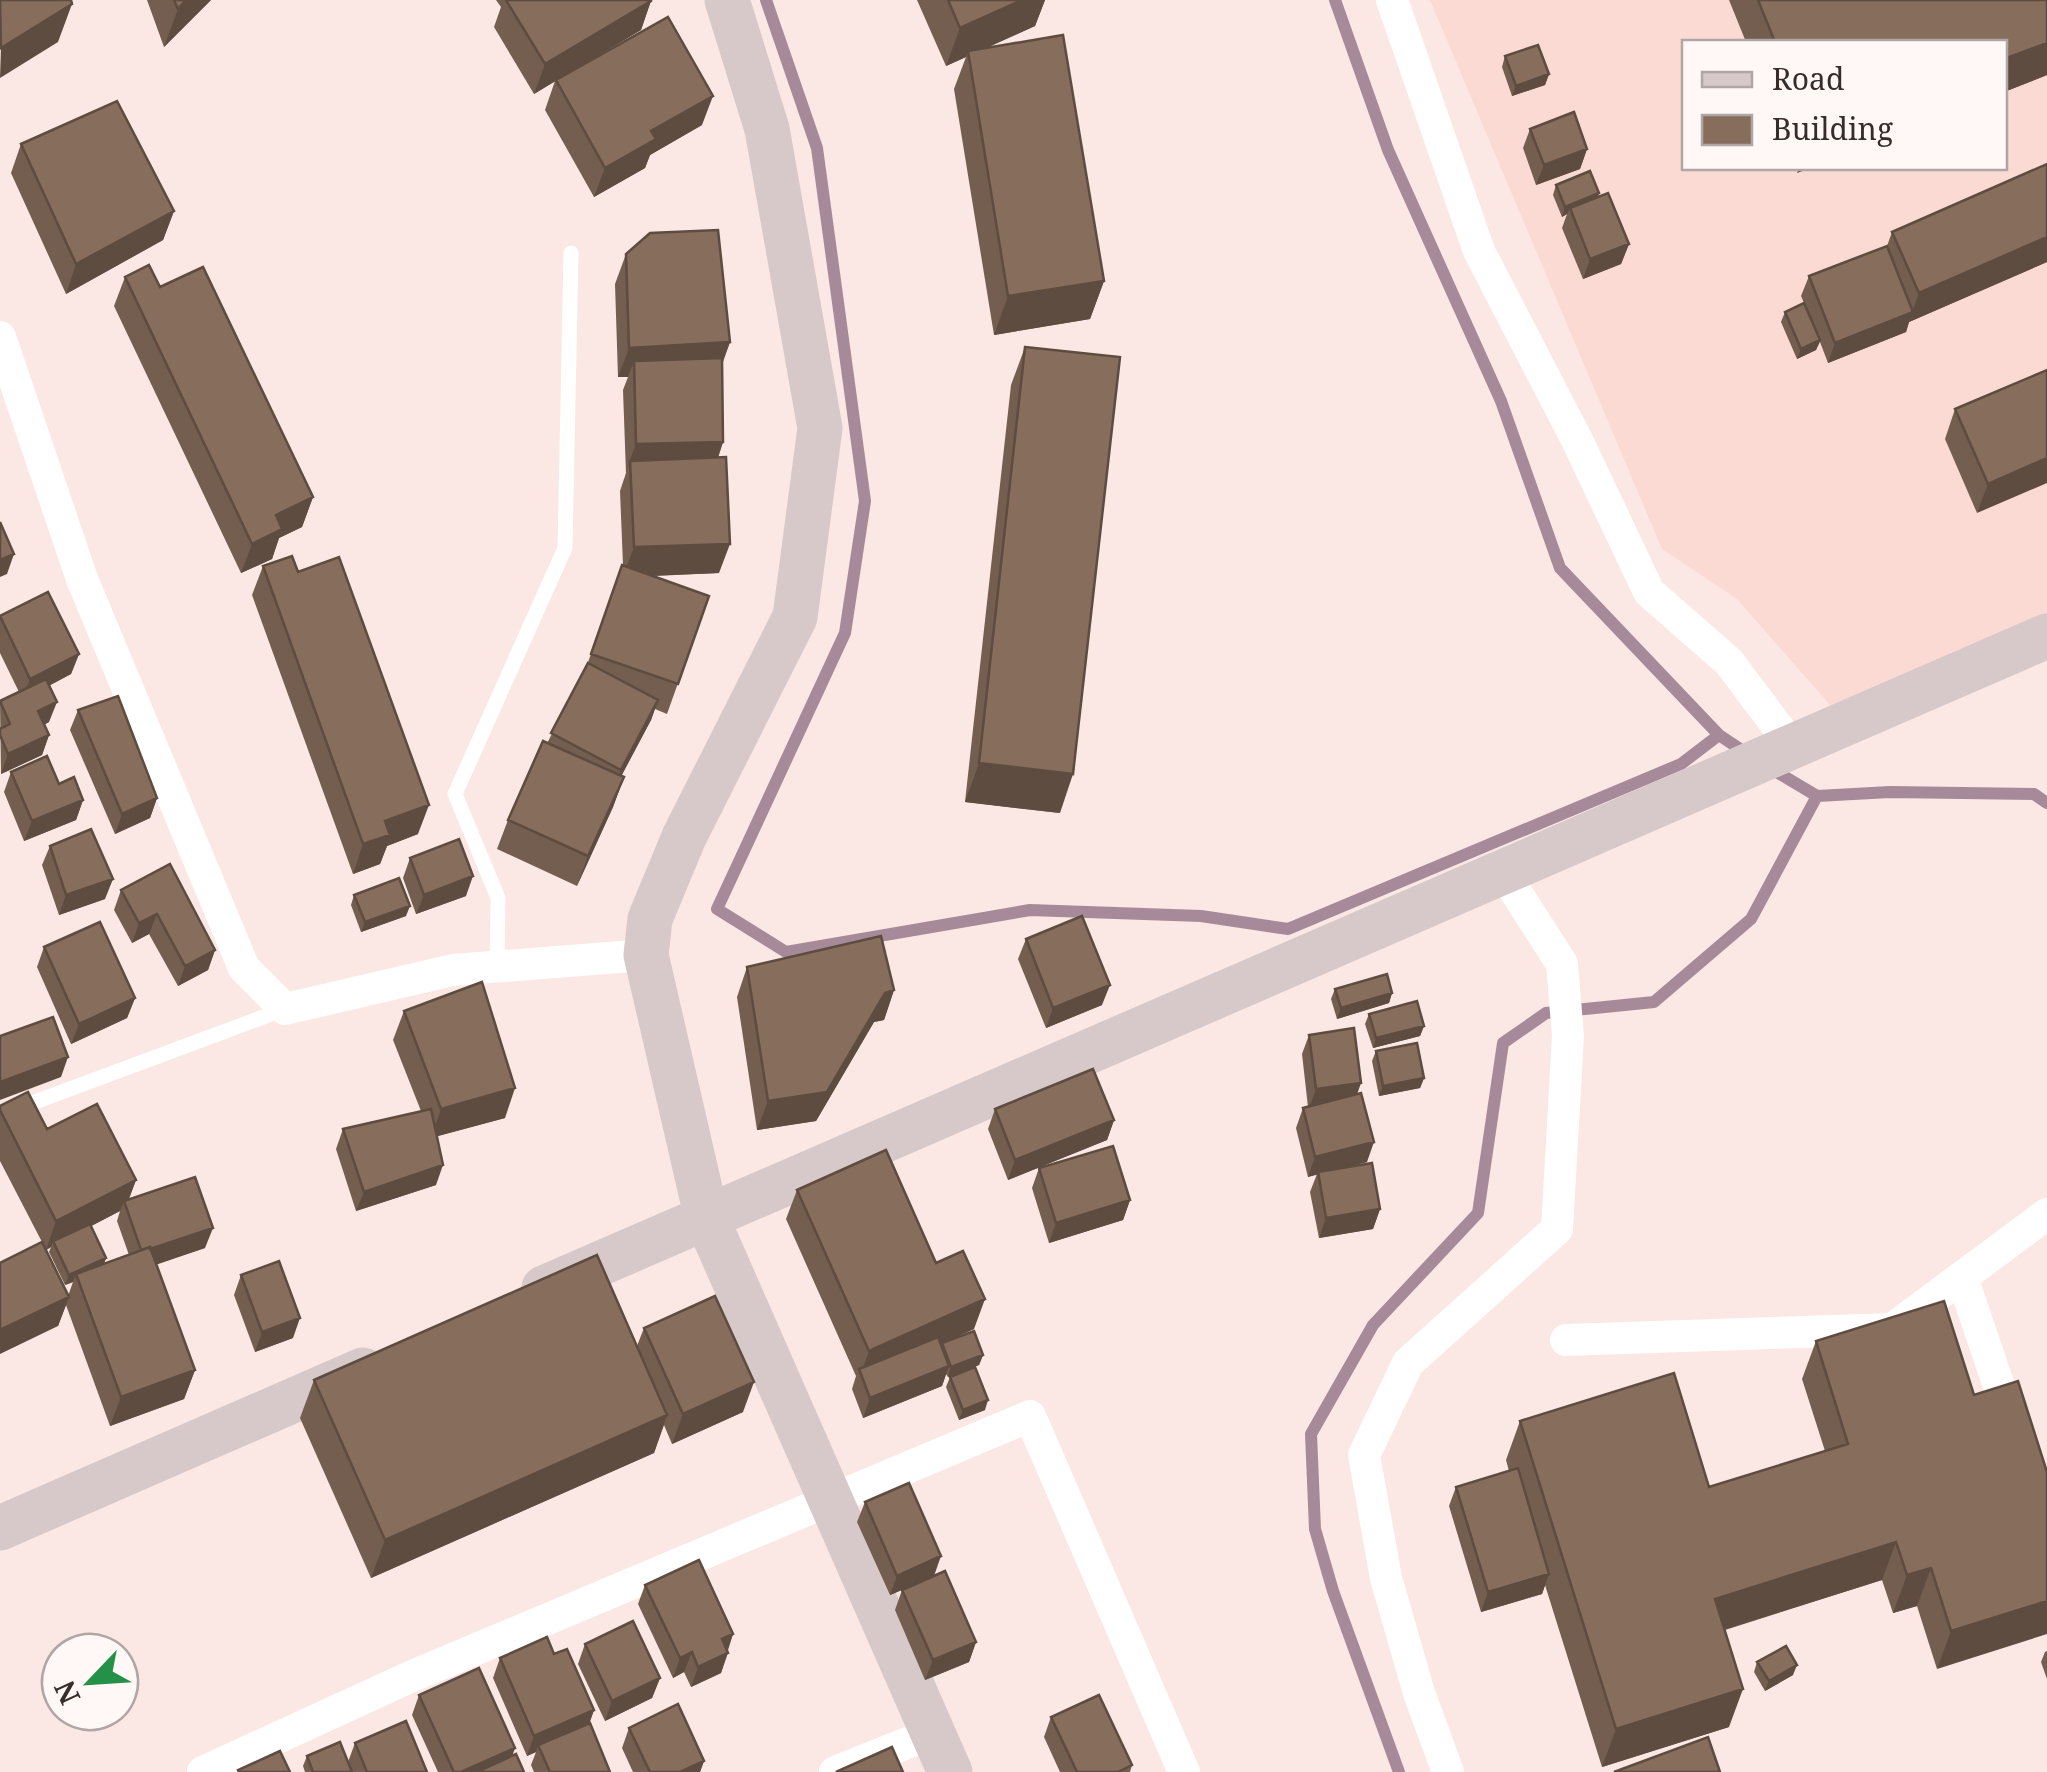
<svg xmlns="http://www.w3.org/2000/svg" width="2047" height="1772" font-family="'Noto Serif',serif">
	<style>
		.built { fill: #fadad3; fill-rule: evenodd }
		.lines { fill: none; stroke-linecap: round; stroke-linejoin: round }
		.stream { stroke: #a78a99; stroke-width: 12 }
		.lane { stroke: #fff; stroke-width: 15 }
		.street { stroke: #fff; stroke-width: 32 }
		.secondary { stroke: #d7c9ca; stroke-width: 45 }
		.wall { fill: #735e4f; fill-rule: evenodd }
		.shaded-wall { fill: #5e4c40 }
		.building { fill: #866d5c; stroke: #5e4c40; stroke-width: 2.5 }
	</style>
	<rect width="100%" height="100%" fill="#fbe7e3"/>
	<!-- built -->
	<path class="built" d="M1430,0h617v624l-208,91 -102,-116 -75,-50zM1684,42h320v126h-320z"/>
	<g class="lines">
		<!-- stream -->
		<path class="stream" d="M766,0l51,148 48,353 -20,132 -128,276 69,43 244,-42 171,6 87,13 393,-165 38,-29
			M1335,0l53,150 113,251 59,167 159,167 30,20
			M1770,768l47,28 73,-4 144,2 13,9
			M1399,1772l-66,-181 -18,-62 -4,-95 62,-109 105,-112 25,-170 43,-30 108,-11 97,-83 66,-123"/>
		<!-- lane -->
		<path class="lane" d="M497,966l1,-68 -43,-104 110,-246 6,-295
			M0,1115l285,-106"/>
		<!-- street -->
		<path class="street" d="M1392,0l87,251 98,189 72,152 80,70 63,84
			M0,337l82,242 162,389 41,41 168,-39 193,-15
			M1962,1277l50,148
			M1566,1340l326,-11 155,-115
			M203,1772l207,-95 620,-261 154,356
			M835,1772l97,-39
			M1448,1772l-29,-79 -33,-115 -22,-123 44,-92 149,-134 11,-193 -6,-72 -59,-92"/>
		<!-- secondary -->
		<path class="secondary" d="M727,0l40,129 53,299 -25,189 -111,220 -34,82 -4,36 61,264 243,553
			M544,1288l1503,-652
			M0,1528l363,-158"/>
	</g>
	<!-- wall -->
	<path class="wall" d="M147,0h64l-47,47z
		M496,0h155l-10,30 -71,42 132,53 -52,30 -5,13 -51,29 -49,-87 10,-29 -21,13 -40,-67 7,-20z
		M917,0h128l-10,26 -48,21 117,234 -14,38 -96,16 -40,-246 12,-32 -20,9z
		M1729,0h318v75l-43,17v-50h-258z
		M1505,56l44,18 -4,11 -33,11 -10,-29z
		M1530,129l57,20 -7,20 -44,16 -13,-37z
		M21,144l153,67 -11,29 -97,54 -55,-121z
		M2047,164v98l-138,60 -3,10 -78,31 -8,-21 -4,8 -19,9 -16,-37 4,-10 19,-9 -3,-7 8,-20 78,-30 5,-14z
		M1556,185l43,8 -1,4 31,47 -8,20 -38,15 -21,-51 5,-14 -5,3 -9,-22z
		M626,254l104,88 -8,23 1,77 -5,16 1,115 -66,3 56,20 -42,118 -12,-5 -4,11 -30,56 3,1 -11,30 -36,79 -80,-37 11,-29 79,-155 36,-100 -3,-74 6,-18 -3,-83 5,-13h-10l-3,-93z
		M125,277l35,10 153,210 -11,30 -23,11 -7,21 -31,14 -127,-267z
		M1025,347l35,466 -95,-11 46,-417z
		M2047,370l-70,143 -32,-74 10,-30z
		M263,566l35,6 120,262 -31,12 -7,18 -27,10 -101,-279z
		M0,616l79,38 -8,20 -22,12v36l-5,3 5,10 -7,20 -41,19 -1,-72 19,-10 -19,-39z
		M78,710l79,88 -7,20 -35,16 -45,-104z
		M11,772l72,28 -7,20 -52,21 -20,-49z
		M50,846l55,53 -46,16 -17,-50z
		M410,858l56,38 -50,18 -13,-36z
		M121,890l94,60 -7,20 -30,16 -29,-52 -17,9 -18,-33z
		M354,895l52,21 -45,16 -10,-27z
		M1026,939l76,66 -56,23 -28,-69z
		M44,947l91,51 -8,20 -56,26 -34,-77z
		M747,967l147,23 -10,30 -10,2 -58,99 -59,9 -20,-133z
		M1335,989l57,4 -3,10 -52,16 -6,-20z
		M404,1011l101,107 -68,18 -1,49 -80,26 -20,-62 7,-20 78,-18 -28,-71z
		M1369,1014l55,12 -4,10 -47,12 -8,-24z
		M1309,1035l48,59 10,68 -28,7 41,40 -7,20 -54,9 -9,-46 7,-18 -9,3 -12,-49 7,-20 5,-1 -6,-53z
		M1376,1051l48,27 -4,10 -41,8 -7,-35z
		M995,1109l119,11 -7,20 -99,40 -20,-51z
		M0,1110l47,19 89,51 -7,19 76,49 -49,16 39,106 -11,29 -74,27 -44,-121 -8,21 -16,-84 -42,-81zM120,1211l-3,10 12,34 -25,9 2,-6 -15,-32zM51,1247l-2,5 16,33 8,-3 -5,14 -22,-46z
		M1039,1168l91,32 -7,20 -74,23 -17,-55z
		M797,1190l139,73 38,66 -33,15 42,11 -4,10 -31,12 -2,-3 -4,12 -79,32 -11,-29 4,-13 -70,-157z
		M241,1275l52,63 -38,14 -21,-57z
		M644,1328l99,84 -71,32 -8,-19 -10,28 -283,125 -71,-160 14,-38 323,-34z
		M1816,1341l158,54 73,77 -110,197 -20,-63 -24,7 -11,-33 -157,50 4,97 -127,40 -57,-182 -3,9 -61,18 -32,-106 7,-19 53,-16 -3,-11 14,-39 189,66 116,-36 -23,-72z
		M950,1377l35,33 -26,10 -13,-33z
		M865,1502l69,74 42,66 -7,20 -44,18 -30,-70 7,-20 -12,5 -33,-73z
		M645,1585l88,49 -12,39 -30,14 -7,-15 -11,6 -35,-74z
		M585,1644l75,34 -8,20 -47,23 -27,-57z
		M2047,1651v28l-6,-17 4,-10z
		M554,1654l40,56 -5,14 21,48h-76l-3,-7 5,-13 -9,4 -34,-78 7,-20z
		M1757,1662l36,13 -28,16 -11,-19z
		M419,1695l93,61 12,16h-86l-26,-57z
		M1051,1717l81,48 -2,7h-70l-16,-35z
		M629,1728l75,33 -4,11h-67l-11,-24z
		M355,1743l72,29h-122l-2,-6 4,-10 41,6z"/>
	<!-- shaded-wall -->
	<path class="shaded-wall" d="M186,0h25l-47,47 14,-38z
		M1022,0h23l-10,26 -66,30 -1,-5 -2,6 -20,9 14,-38z
		M651,1l-10,29 -107,64 11,-30z
		M72,4l-14,38 -58,36 1,-30z
		M2047,43v32l-43,17v-33z
		M1549,74l-4,11 -33,11 4,-10z
		M713,96l-11,29 -52,30 -5,13 -51,29 11,-29 46,-37z
		M1587,149l-7,20 -44,16 8,-20z
		M1799,168h12l-14,5z
		M1599,193l-3,10 -26,5 -3,6 -5,3 3,-10z
		M174,211l-11,29 -97,54 10,-30z
		M2047,237v25l-138,60 -3,10 -78,31 7,-20 77,-31 7,-19z
		M1629,244l-8,20 -38,15 7,-20z
		M1104,281l-14,38 -96,16 14,-39z
		M1820,340l-4,10 -19,9 4,-10z
		M730,342l-11,29 -85,-10 -6,16h-10l11,-29z
		M723,442l-10,29 -83,-10 -5,12 11,-29z
		M2047,458v25l-70,30 11,-29z
		M313,497l-11,30 -23,11 -7,21 -31,14 11,-29 24,-29z
		M730,544l-11,29 -96,4 11,-30z
		M14,554l-7,20 -7,3v-17z
		M79,654l-8,20 -49,25 8,-20z
		M658,700l-7,20 -37,70 7,-20z
		M57,702l-8,20 -18,9 7,-20z
		M49,735l-7,20 -41,19 7,-20z
		M979,763l94,11 -13,39 -95,-11z
		M624,777l-11,30 -36,79 11,-30z
		M157,798l-7,20 -35,16 7,-20z
		M83,800l-7,20 -52,21 8,-20z
		M429,805l-11,29 -31,12 -7,18 -27,10 10,-30 22,-23z
		M473,876l-7,20 -50,18 8,-19z
		M113,879l-8,20 -46,16 7,-20z
		M410,906l-4,10 -45,16 4,-10z
		M157,914l-8,20 -17,9 7,-20z
		M215,950l-7,20 -30,16 7,-20z
		M1110,985l-8,20 -56,23 7,-20z
		M894,990l-10,30 -10,2 -58,99 -59,9 11,-29 117,-108z
		M1392,993l-3,10 -52,16 4,-11z
		M135,998l-8,20 -56,26 8,-20z
		M1424,1026l-4,10 -47,12 3,-10z
		M68,1057l-7,20 -61,23v-18z
		M1424,1078l-4,10 -41,8 4,-10z
		M1361,1083l-7,20 -45,6 7,-20z
		M515,1088l-10,30 -74,20 10,-29z
		M1114,1120l-7,20 -99,40 7,-20z
		M1374,1142l-7,20 -59,15 7,-20z
		M443,1165l-7,20 -80,26 8,-19z
		M136,1180l-10,26 -2,-5 -4,10 -65,34 -2,-4 -2,6 -5,3 10,-29z
		M1130,1200l-7,20 -74,23 7,-20z
		M1380,1209l-7,20 -54,9 7,-20z
		M213,1228l-8,20 -70,24 7,-20z
		M106,1258l-4,10 -26,6 -3,8 -8,3 4,-10z
		M69,1297l-11,29 -58,28v-24z
		M985,1299l-11,30 -112,49 -1,-4 8,-23z
		M300,1318l-7,20 -38,14 7,-20z
		M983,1355l-4,10 -31,12 3,-10z
		M949,1366l-7,20 -79,32 7,-20z
		M195,1370l-11,29 -74,27 11,-29z
		M754,1382l-11,30 -71,32 11,-30z
		M988,1400l-3,10 -26,10 4,-10z
		M667,1415l-13,38 -283,125 14,-38z
		M1896,1542l-14,38 -181,57 14,-38z
		M941,1556l-7,20 -44,19 7,-19z
		M1931,1568l-14,38 -24,7 14,-38z
		M1549,1574l-7,20 -61,18 7,-20z
		M2047,1601v33l-110,35 14,-38z
		M733,1634l-7,20 -4,-15z
		M976,1642l-7,20 -44,18 8,-20z
		M692,1652l-8,20 -11,6 7,-20z
		M728,1653l-7,20 -30,14 7,-20z
		M1797,1665l-4,10 -28,16 4,-10z
		M660,1678l-8,20 -47,23 7,-20z
		M1743,1689l-14,38 -127,40 14,-38z
		M594,1710l-7,20 -49,15 -2,7 -9,4 7,-20z
		M515,1748l-7,20 -10,4h-37z
		M704,1761l-4,11h-20z"/>
	<!-- building -->
	<path class="building" d="M0,0h71l1,4 -71,44z
		M174,0h12l-8,9z
		M506,0h145v1l-106,63z
		M948,0h74l-62,28z
		M1758,0h289v43l-43,16v-17h-229z
		M668,17l45,79 -62,35 5,8 -51,29 -49,-88z
		M1063,35l41,246 -96,15 -40,-245z
		M1538,45l11,29 -33,12 -11,-30z
		M117,101l57,110 -98,53 -55,-120z
		M1574,112l13,37 -43,16 -14,-36z
		M2047,164v73l-128,56 -27,-61z
		M1590,171l9,22 -34,14 -9,-22z
		M1608,193l21,51 -39,15 -20,-51z
		M718,230l12,112 -101,6 -3,-94 24,-21z
		M1887,246l26,66 -78,31 -26,-67z
		M149,265l11,22 43,-20 110,230 -37,18 6,14 -30,15 -127,-267z
		M1804,303l16,37 -19,9 -16,-37z
		M1025,347l95,10 -47,417 -94,-11z
		M722,358l1,84 -87,2 -2,-83z
		M2047,370v88l-59,26 -33,-75z
		M726,457l4,87 -96,3 -4,-86z
		M0,522l14,32 -14,6z
		M292,556l6,16 41,-15 90,248 -44,16 5,14 -27,9 -100,-278z
		M622,565l87,31 -31,88 -87,-30z
		M48,592l31,62 -49,25 -30,-63z
		M588,663l70,37 -37,70 -70,-37z
		M46,679l11,23 -19,9 11,24 -41,19 -8,-19v-6l10,-5 -10,-23z
		M118,696l39,102 -35,16 -44,-104z
		M543,741l81,36 -36,79 -80,-36z
		M47,756l12,28 15,-7 9,23 -51,21 -21,-49z
		M91,829l22,50 -47,16 -16,-49z
		M459,839l14,37 -49,19 -14,-37z
		M170,864l45,86 -30,16 -28,-52 -18,9 -18,-33z
		M399,878l11,28 -45,16 -11,-27z
		M1082,916l28,69 -57,23 -27,-69z
		M100,922l35,76 -56,26 -35,-77z
		M881,936l13,54 -9,3 -58,99 -59,9 -21,-134z
		M1387,974l5,19 -51,15 -6,-19z
		M482,982l33,106 -74,21 -37,-98z
		M1417,1001l7,25 -48,12 -7,-24z
		M53,1017l15,40 -68,25v-46z
		M1354,1028l7,55 -45,6 -7,-54z
		M1417,1043l7,35 -41,8 -7,-35z
		M1093,1069l21,51 -99,40 -20,-51z
		M28,1092l19,37 50,-25 39,76 -80,41 -56,-111v-4z
		M1361,1093l13,49 -59,15 -12,-49z
		M431,1109l12,56 -79,27 -21,-63z
		M1113,1146l17,54 -74,23 -17,-55z
		M886,1150l50,113 27,-12 22,48 -116,52 -72,-161z
		M1372,1163l8,46 -54,9 -8,-46z
		M195,1177l18,51 -63,21v-2l-9,3 -17,-49z
		M90,1224l16,34 -37,17 -16,-34z
		M42,1242l27,55 -69,33v-67z
		M150,1247l45,123 -74,27 -45,-123z
		M597,1255l70,160 -282,125 -71,-160z
		M279,1261l21,57 -38,14 -21,-57z
		M715,1296l39,86 -71,32 -39,-86z
		M1944,1301l30,94 44,-14 29,91v129l-96,30 -20,-63 -24,7 -11,-33 -181,57 28,90 -127,40 -96,-308 154,-48 35,114 139,-43 -32,-103z
		M974,1331l9,24 -32,12 -9,-24z
		M938,1337l11,29 -79,32 -11,-29z
		M975,1367l13,33 -25,10 -13,-33z
		M1518,1468l31,106 -61,18 -32,-105z
		M909,1483l32,73 -44,20 -32,-74z
		M699,1560l34,74 -11,5 6,14 -30,14 -6,-15 -12,6 -35,-73z
		M945,1571l31,71 -43,18 -31,-70z
		M633,1621l27,57 -48,23 -27,-57z
		M547,1637l7,17 13,-5 27,61 -60,26 -34,-78z
		M1786,1646l11,19 -28,16 -12,-19z
		M479,1668l36,80 -54,24h-7l-35,-77z
		M1099,1695l33,70 -14,7h-41l-26,-55z
		M678,1704l26,57 -24,11h-30l-21,-44z
		M406,1721l21,51h-60l-12,-29z
		M590,1723l20,49h-60l-12,-27z
		M1708,1737l12,35h-106z
		M340,1742l12,30h-39l-6,-16z
		M892,1747l11,25h-67z
		M280,1751l10,21h-51l-1,-2z
		M516,1754l8,18h-47z"/>
	<!-- legend -->
	<rect x="1682" y="40" width="325" height="130" fill="#fff8f7" stroke="#afa6a5" stroke-width="2.5"/>
	<rect x="1702" y="72" width="50" height="15" fill="#d7c9ca" stroke="#afa6a5" stroke-width="2.5"/>
	<text x="1772" y="90" font-size="30" fill="#382c29">Road</text>
	<rect x="1702" y="115" width="50" height="30" fill="#866d5c" stroke="#afa6a5" stroke-width="2.5"/>
	<text x="1772" y="140" font-size="30" fill="#382c29">Building</text>
	<!-- north arrow -->
	<g transform="translate(90 1682) rotate(245)"><circle r="48" fill="#fff8f7" stroke="#afa6a5" stroke-width="2.5"/>
	<path d="M0-8L18 38L0 25L-18 38Z" fill="#259148"/>
	<text y="-15" font-size="28" font-weight="bold" text-anchor="middle" fill="#382c29">N</text>
	</g>
</svg>
